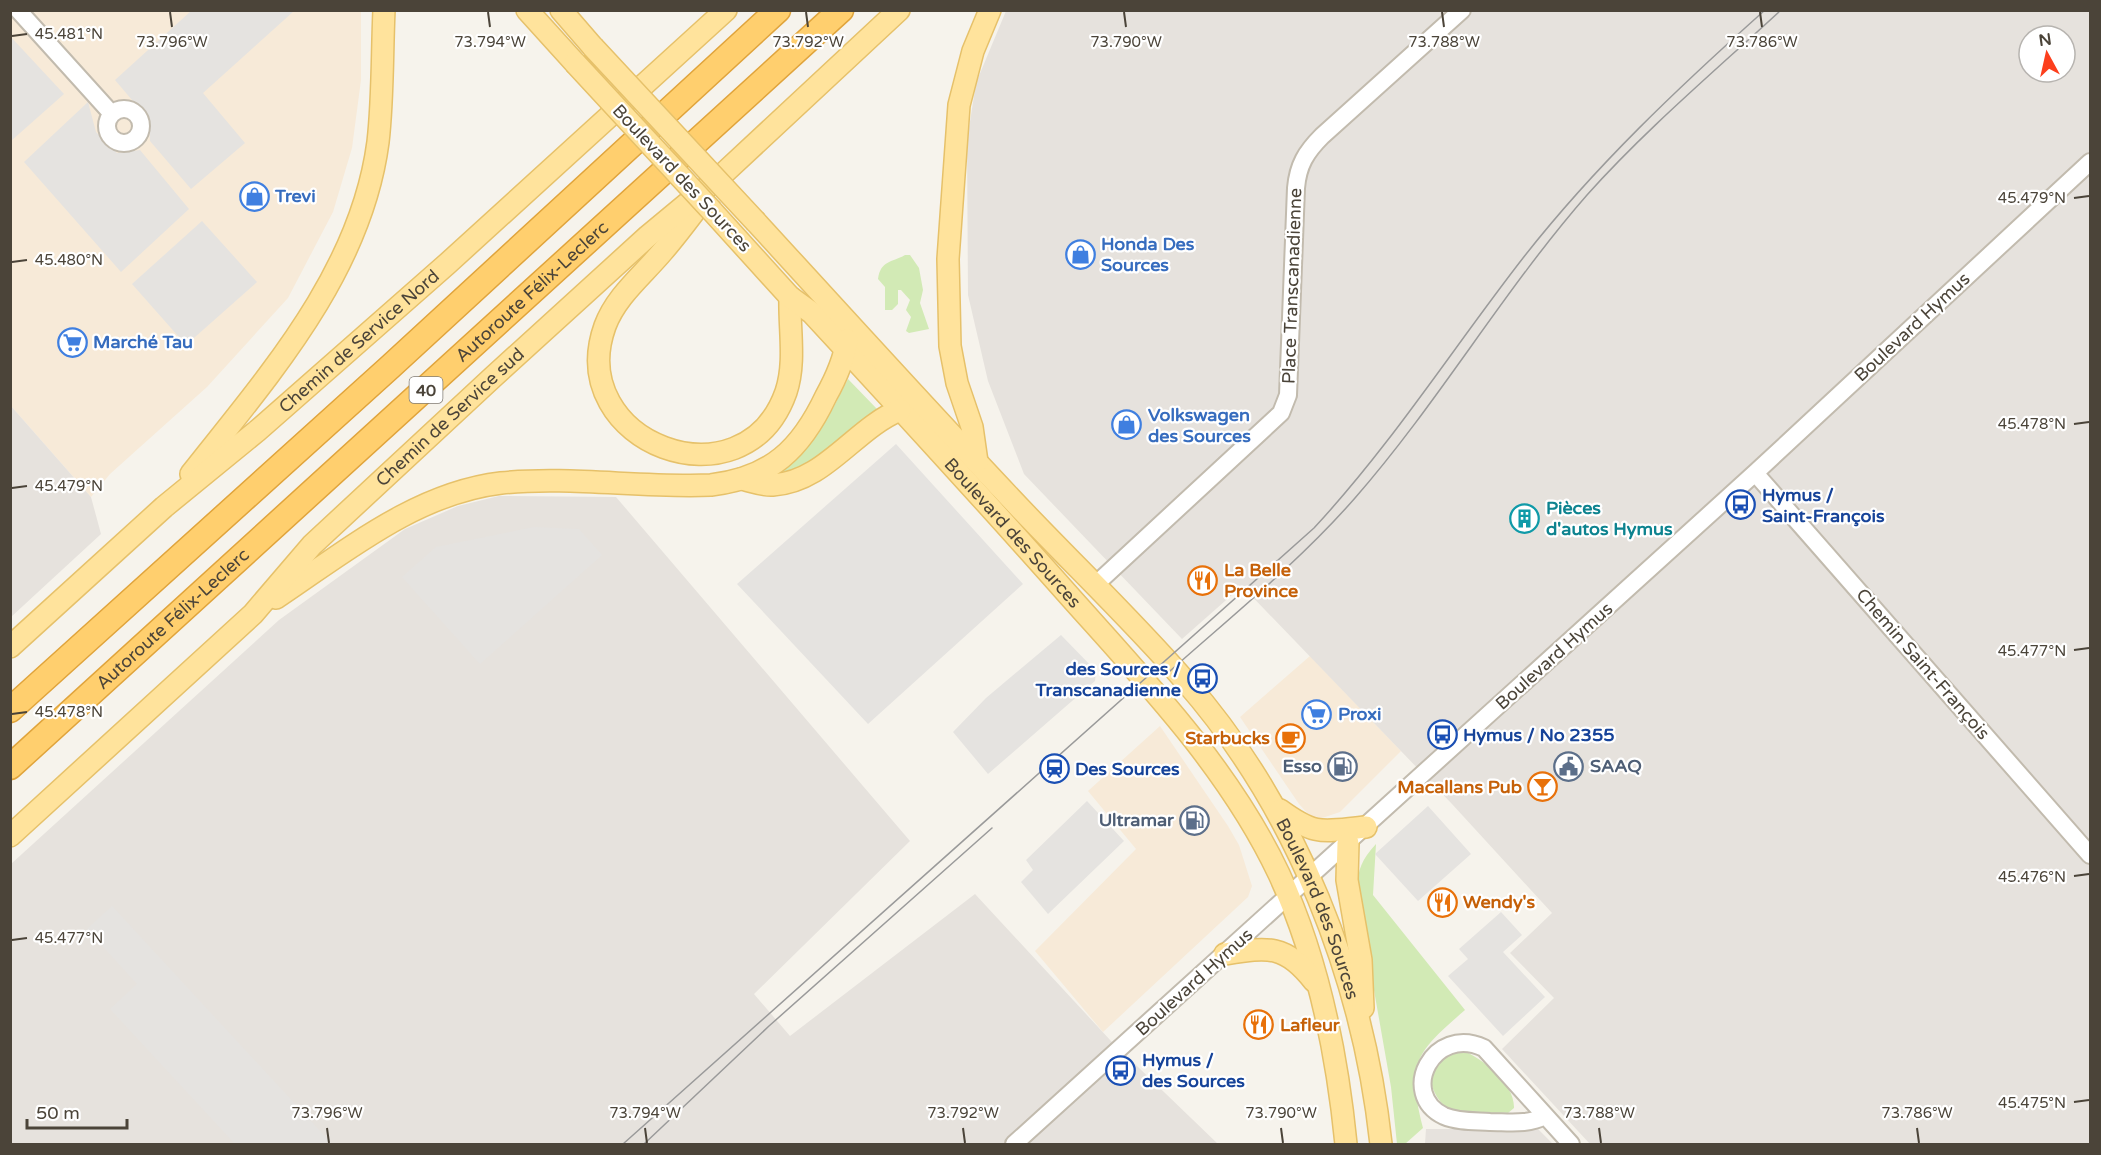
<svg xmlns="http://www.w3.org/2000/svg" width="2101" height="1155" font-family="'Varela Round',sans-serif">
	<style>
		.commercial { fill: #f7ead8 }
		.industrial { fill: #e6e2dd; fill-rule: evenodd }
		.green { fill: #d2eab5 }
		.parking { fill: #e5e3e0 }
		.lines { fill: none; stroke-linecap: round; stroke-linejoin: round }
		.minor-casing { stroke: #c2bbae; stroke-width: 20 }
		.major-casing { stroke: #e6c16a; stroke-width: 24 }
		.highway-casing { stroke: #e0a43c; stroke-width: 27 }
		.minor { stroke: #fff; stroke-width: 16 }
		.major { stroke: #ffe39c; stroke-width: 21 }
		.highway { stroke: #ffcf6e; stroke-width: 24 }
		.tram { stroke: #9a9a9a; stroke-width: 1.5 }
		.major-bridge-casing { stroke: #e6c16a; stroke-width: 24; stroke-linecap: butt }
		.major-bridge { stroke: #ffe39c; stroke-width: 21 }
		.ticks { fill: none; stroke: #4b4439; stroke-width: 2 }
		.labels { text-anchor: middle; stroke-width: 4.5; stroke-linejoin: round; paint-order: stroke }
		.shield { fill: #fff; stroke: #817c74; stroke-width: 1.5 }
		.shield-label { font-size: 16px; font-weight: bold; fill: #4b4439 }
		.street-label { font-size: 18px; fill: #4b4439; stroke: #fff }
		.shop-label { font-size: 18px; font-weight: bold; fill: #366cbe; stroke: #fff; text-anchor: start }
		.transit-label { font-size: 18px; font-weight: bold; fill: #164399; stroke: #fff; text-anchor: start }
		.culture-label { font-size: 18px; font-weight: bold; fill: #0d838f; stroke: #fff; text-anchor: start }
		.food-label { font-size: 18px; font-weight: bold; fill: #c56008; stroke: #fff; text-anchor: start }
		.service-label { font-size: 18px; font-weight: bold; fill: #4e5e75; stroke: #fff; text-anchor: end }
		.ticks-label { font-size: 15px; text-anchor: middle; fill: #4b4439; stroke: #fff; stroke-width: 4.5; stroke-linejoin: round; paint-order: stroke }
	</style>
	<rect width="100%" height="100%" fill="#f6f3ec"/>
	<!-- commercial -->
	<path class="commercial" d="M10,11h351v69l-9,68 -19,64 -45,86 -81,89 -97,87 -19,23 -80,-91z
		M1310,656l91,95 -61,61 -21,7 -9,-3 -11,-12 -59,-87z
		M1160,726l68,100 11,19 13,41 -4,11 -145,135 -68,-81 101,-102 -48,-58z"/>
	<!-- industrial -->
	<path class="industrial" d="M1006,11h1084v1133h-500l-88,-95 52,-51 -44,-45 42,-40 -100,-109 -210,-218 -60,53 -158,-165 -36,-93 -20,-86 -1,-154 9,-58zM2029,36h36v36h-36z
		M11,406l80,91 10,37 -90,83z
		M499,496l117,1 294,344 -156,153 36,42 185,-142 136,147 107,103h-1207v-280l268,-244 126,-91 53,-23z
		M1426,1129h112l15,15h-128z"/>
	<!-- green -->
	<path class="green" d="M905,255h5l9,13 4,22 -3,13 9,26 -20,4 -3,-2 5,-14 -5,-7 4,-10 -9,-10h-3v14l-6,6h-7v-23l-7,-8c3,-19 13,-16 27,-24z
		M848,379l29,30 -59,48 -17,10 -26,9c39,-27 52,-56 73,-97z
		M1376,844l-3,51 92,115c-49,43 -59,51 -42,118l-18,16h-8l-6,-57 -33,-188c-2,-24 1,-37 18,-55z
		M1462,1050c21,9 53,34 52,58l-6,5c-16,-1 -41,4 -56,-2 -16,-7 -30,-36 -15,-51 7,-6 16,-8 25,-10z"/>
	<!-- parking -->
	<path class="parking" d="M191,11h103l-91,82 42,50 -54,46 -41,-48 -1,-21 -34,-40z
		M10,36l54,58 -53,47h-1z
		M88,102l8,30 21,21 23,-3 49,59 -68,63 -97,-110z
		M202,221l55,61 -71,63 -54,-61z
		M896,444l127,140 -155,140 -131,-140z
		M534,527l45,2 23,26 -122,109 -78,-87 34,-30z
		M1061,635l35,36 -1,10 -107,93 -35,-42 33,-34z
		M1087,801l37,40 -76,73 -27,-32 12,-12 -7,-10z
		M1428,806l43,48 -53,47 -43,-47z
		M112,906l220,238h-97l-125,-135 27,-25 -50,-55z
		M1501,912l21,23 -19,17 42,45 -42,39 -55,-60 20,-17 -9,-10z"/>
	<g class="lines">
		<defs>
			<path id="minor" d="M18,10l94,104
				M107 126a17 17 0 1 1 34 0a17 17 0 1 1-34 0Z
				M1755,473l335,382
				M1094,586l187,-173 7,-18 8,-207c2,-23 10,-36 26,-52l140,-126
				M1545,1116c-17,9 -36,6 -55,6 -15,-1 -32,0 -46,-6 -46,-22 -11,-92 40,-68l87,96
				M1014,1144l741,-671 335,-311"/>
			<g id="major">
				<path d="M527,10l48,53"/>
				<path d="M561,10l32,37"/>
				<path d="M700,204c-12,16 -24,32 -37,47 -20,24 -47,45 -58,75 -42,117 139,185 181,66 10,-30 3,-63 4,-95"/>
				<path id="s1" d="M712,211l78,86 22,16c87,94 175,190 260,286 76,85 158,171 207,275 39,84 58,179 67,270"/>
				<path id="s2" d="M756,222c88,96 175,192 264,286 55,58 114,114 166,174 111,127 177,296 195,462"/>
				<path d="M977,462l-5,-35 -15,-44 -7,-37 -2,-87 11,-154 14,-54 17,-41"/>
				<path d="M191,474c78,-99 170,-202 187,-332 5,-43 4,-88 6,-132"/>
				<path d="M741,479c10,2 22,7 32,6 52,-3 82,-57 127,-75"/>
				<path d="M276,598c69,-46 140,-105 225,-115 69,-7 140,5 210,2 60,-7 90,-36 115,-89 10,-18 18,-35 21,-56"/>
				<path id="s3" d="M10,647l154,-140 93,-76 190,-167 279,-254"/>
				<path d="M1280,810c37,27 43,21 86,17"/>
				<path id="s4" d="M10,836l243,-222 59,-69 181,-168 155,-141 76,-63 175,-163"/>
				<path d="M1348,843l-1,37 14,80 2,48"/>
				<path d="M1225,954c43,-7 60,-10 89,27"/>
			</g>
			<g id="highway">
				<path d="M10,710l380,-343 388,-357"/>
				<path id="s5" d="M10,767l831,-757"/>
			</g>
		</defs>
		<!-- minor casing -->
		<use href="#minor" class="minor-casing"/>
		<!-- major casing -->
		<use href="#major" class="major-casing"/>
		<!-- highway casing -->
		<use href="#highway" class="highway-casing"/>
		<!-- minor -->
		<use href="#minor" class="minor"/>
		<!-- major -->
		<use href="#major" class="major"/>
		<!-- highway -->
		<use href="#highway" class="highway"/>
		<!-- tram -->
		<path class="tram" d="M1170,671c63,-56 130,-110 185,-173 84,-96 148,-207 232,-303 59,-66 128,-124 194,-185
			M623,1144l691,-616c78,-84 139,-180 209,-270 72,-92 156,-171 242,-248
			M644,1144l125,-118 223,-198"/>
		<defs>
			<path id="major-bridge" d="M593,47l163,175
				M575,63l137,148"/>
		</defs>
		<!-- major-bridge casing -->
		<use href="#major-bridge" class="major-bridge-casing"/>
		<!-- major-bridge -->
		<use href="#major-bridge" class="major-bridge"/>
	</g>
	<!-- ticks -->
	<path class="ticks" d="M170,12l2,15M488,12l2,15M806,12l2,15M1124,12l2,15M1442,12l2,15M1760,12l2,15M12,36l15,-2M2074,198l15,-2M12,262l15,-2M2074,424l15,-2M12,488l15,-2M2074,650l15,-2M12,714l15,-2M2074,876l15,-2M12,940l15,-2M2074,1102l15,-2M327,1128l2,15M645,1128l2,15M963,1128l2,15M1281,1128l2,15M1599,1128l2,15M1917,1128l2,15"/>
	<!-- icons -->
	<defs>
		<symbol id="shop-ring" viewBox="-11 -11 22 22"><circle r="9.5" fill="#fff" stroke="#3f7fe0" stroke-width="1.5"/><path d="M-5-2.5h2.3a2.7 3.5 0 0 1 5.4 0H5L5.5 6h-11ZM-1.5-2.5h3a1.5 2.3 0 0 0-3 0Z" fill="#3f7fe0"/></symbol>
		<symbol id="supermarket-ring" viewBox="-11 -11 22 22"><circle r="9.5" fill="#fff" stroke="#3f7fe0" stroke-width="1.5"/><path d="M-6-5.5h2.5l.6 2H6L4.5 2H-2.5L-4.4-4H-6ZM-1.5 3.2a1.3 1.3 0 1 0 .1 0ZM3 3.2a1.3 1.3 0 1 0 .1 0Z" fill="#3f7fe0"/></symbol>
		<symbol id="bus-ring" viewBox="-11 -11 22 22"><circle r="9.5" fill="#fff" stroke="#1a4fb4" stroke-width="1.5"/><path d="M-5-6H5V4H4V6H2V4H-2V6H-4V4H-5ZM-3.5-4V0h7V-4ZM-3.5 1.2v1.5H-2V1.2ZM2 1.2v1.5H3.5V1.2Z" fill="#1a4fb4"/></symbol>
		<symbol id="building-ring" viewBox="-11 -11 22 22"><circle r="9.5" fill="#fff" stroke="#0f9aa8" stroke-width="1.5"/><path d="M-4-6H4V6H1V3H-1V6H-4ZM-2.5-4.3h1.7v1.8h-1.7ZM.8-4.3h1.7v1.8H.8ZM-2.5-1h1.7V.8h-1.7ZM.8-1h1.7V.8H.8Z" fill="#0f9aa8"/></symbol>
		<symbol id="restaurant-ring" viewBox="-11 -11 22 22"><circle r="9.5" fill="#fff" stroke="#e8710a" stroke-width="1.5"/><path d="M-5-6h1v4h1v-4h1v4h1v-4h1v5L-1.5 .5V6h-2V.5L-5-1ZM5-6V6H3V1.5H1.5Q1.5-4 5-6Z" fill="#e8710a"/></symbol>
		<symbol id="cafe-ring" viewBox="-11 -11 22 22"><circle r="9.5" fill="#fff" stroke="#e8710a" stroke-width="1.5"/><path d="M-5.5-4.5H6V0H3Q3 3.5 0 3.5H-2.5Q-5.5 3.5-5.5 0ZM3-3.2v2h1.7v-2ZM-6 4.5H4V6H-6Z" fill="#e8710a"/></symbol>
		<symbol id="fuel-ring" viewBox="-11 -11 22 22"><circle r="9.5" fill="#fff" stroke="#5c6f8a" stroke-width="1.5"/><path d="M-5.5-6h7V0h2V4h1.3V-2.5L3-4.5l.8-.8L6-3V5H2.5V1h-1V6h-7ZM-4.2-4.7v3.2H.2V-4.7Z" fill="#5c6f8a"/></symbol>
		<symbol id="civic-ring" viewBox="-11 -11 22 22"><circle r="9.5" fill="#fff" stroke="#5c6f8a" stroke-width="1.5"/><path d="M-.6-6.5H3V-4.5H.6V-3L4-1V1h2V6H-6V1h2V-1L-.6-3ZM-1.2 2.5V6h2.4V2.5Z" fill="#5c6f8a"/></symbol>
		<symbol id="station-ring" viewBox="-11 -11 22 22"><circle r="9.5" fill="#fff" stroke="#1a4fb4" stroke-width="1.5"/><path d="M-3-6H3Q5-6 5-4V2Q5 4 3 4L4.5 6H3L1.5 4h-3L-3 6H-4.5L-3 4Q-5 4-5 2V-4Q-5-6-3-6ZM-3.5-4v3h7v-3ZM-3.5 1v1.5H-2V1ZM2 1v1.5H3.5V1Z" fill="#1a4fb4"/></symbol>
		<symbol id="bar-ring" viewBox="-11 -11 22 22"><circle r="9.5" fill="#fff" stroke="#e8710a" stroke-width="1.5"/><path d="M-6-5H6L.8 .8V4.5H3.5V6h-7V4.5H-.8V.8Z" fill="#e8710a"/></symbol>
	</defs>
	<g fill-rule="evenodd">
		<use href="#shop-ring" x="238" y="180" width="33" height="33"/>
		<use href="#shop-ring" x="1064" y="238" width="33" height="33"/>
		<use href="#supermarket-ring" x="56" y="326" width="33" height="33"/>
		<use href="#shop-ring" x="1110" y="408" width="33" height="33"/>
		<use href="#bus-ring" x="1724" y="488" width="33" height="33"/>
		<use href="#building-ring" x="1508" y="502" width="33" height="33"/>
		<use href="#restaurant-ring" x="1186" y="564" width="33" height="33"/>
		<use href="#bus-ring" x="1186" y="662" width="33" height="33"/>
		<use href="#supermarket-ring" x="1300" y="698" width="33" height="33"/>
		<use href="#bus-ring" x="1426" y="718" width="33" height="33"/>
		<use href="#cafe-ring" x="1274" y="722" width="33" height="33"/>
		<use href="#fuel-ring" x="1326" y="750" width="33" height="33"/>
		<use href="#civic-ring" x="1552" y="750" width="33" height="33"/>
		<use href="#station-ring" x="1038" y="752" width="33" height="33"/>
		<use href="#bar-ring" x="1526" y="770" width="33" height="33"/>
		<use href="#fuel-ring" x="1178" y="804" width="33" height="33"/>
		<use href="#restaurant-ring" x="1426" y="886" width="33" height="33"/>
		<use href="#restaurant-ring" x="1242" y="1008" width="33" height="33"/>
		<use href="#bus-ring" x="1104" y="1054" width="33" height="33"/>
	</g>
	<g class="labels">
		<!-- shield labels -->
		<rect class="shield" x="409.5" y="377" width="33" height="26" rx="4.5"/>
		<g class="shield-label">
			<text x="426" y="396">40</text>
		</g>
		<!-- street labels -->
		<g class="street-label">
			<text transform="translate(682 178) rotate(47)" y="6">Boulevard des Sources</text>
			<text transform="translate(1292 286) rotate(-88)" y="6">Place Transcanadienne</text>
			<text dy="6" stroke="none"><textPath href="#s5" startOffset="706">Autoroute Félix-Leclerc</textPath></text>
			<text transform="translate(1912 327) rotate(-43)" y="6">Boulevard Hymus</text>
			<text dy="6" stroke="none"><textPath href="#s3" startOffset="464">Chemin de Service Nord</textPath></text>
			<text dy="6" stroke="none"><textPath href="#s4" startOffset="608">Chemin de Service sud</textPath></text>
			<text dy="6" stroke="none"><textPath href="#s1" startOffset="441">Boulevard des Sources</textPath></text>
			<text dy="6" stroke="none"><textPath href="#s5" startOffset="220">Autoroute Félix-Leclerc</textPath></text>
			<text transform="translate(1554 656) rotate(-42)" y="6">Boulevard Hymus</text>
			<text transform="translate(1923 664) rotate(49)" y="6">Chemin Saint-François</text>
			<text dy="6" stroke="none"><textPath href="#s2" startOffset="894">Boulevard des Sources</textPath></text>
			<text transform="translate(1194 982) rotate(-42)" y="6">Boulevard Hymus</text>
		</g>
		<!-- shop labels -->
		<g class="shop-label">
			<text x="275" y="202">Trevi</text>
			<text x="1101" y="250">Honda Des<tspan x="1101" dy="21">Sources</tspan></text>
			<text x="93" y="348">Marché Tau</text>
			<text x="1148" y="421">Volkswagen<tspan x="1148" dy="21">des Sources</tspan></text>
			<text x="1338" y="720">Proxi</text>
		</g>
		<!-- transit labels -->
		<g class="transit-label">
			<text x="1762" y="501">Hymus /<tspan x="1762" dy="21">Saint-François</tspan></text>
			<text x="1181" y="675" text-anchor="end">des Sources /<tspan x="1181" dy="21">Transcanadienne</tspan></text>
			<text x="1463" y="741">Hymus / No 2355</text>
			<text x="1075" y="775">Des Sources</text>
			<text x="1142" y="1066">Hymus /<tspan x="1142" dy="21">des Sources</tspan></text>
		</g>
		<!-- culture labels -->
		<g class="culture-label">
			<text x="1546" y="514">Pièces<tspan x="1546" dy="21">d'autos Hymus</tspan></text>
		</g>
		<!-- food labels -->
		<g class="food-label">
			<text x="1224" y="576">La Belle<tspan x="1224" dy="21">Province</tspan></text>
			<text x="1270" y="744" text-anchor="end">Starbucks</text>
			<text x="1522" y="793" text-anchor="end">Macallans Pub</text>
			<text x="1463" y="908">Wendy's</text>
			<text x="1280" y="1031">Lafleur</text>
		</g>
		<!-- service labels -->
		<g class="service-label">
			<text x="1322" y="772">Esso</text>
			<text x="1590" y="772" text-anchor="start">SAAQ</text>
			<text x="1174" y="826">Ultramar</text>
		</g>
	</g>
	<g class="ticks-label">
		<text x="69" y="39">45.481°N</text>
		<text x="172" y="47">73.796°W</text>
		<text x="490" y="47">73.794°W</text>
		<text x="808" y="47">73.792°W</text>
		<text x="1126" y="47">73.790°W</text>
		<text x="1444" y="47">73.788°W</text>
		<text x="1762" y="47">73.786°W</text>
		<text x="2032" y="203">45.479°N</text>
		<text x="69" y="265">45.480°N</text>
		<text x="2032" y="429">45.478°N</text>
		<text x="69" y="491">45.479°N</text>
		<text x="2032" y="656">45.477°N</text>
		<text x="69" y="717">45.478°N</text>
		<text x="2032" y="882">45.476°N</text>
		<text x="69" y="943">45.477°N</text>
		<text x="2032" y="1108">45.475°N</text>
		<text x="327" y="1118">73.796°W</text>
		<text x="645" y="1118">73.794°W</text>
		<text x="963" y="1118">73.792°W</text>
		<text x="1281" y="1118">73.790°W</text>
		<text x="1599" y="1118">73.788°W</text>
		<text x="1917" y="1118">73.786°W</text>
	</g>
	<!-- border -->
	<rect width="2101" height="1155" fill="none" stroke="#4b4439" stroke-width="24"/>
	<!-- north arrow -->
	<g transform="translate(2047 54) rotate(352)"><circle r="28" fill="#ffffff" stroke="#b7b4b0" stroke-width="1.5"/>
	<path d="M0-4.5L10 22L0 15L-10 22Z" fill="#fc3f1d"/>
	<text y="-9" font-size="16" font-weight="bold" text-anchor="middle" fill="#4b4439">N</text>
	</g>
	<!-- scale -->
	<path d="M27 1119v9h100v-9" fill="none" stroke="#4b4439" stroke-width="3"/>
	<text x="36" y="1119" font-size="18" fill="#4b4439" stroke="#ffffff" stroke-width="4.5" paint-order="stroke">50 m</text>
</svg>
